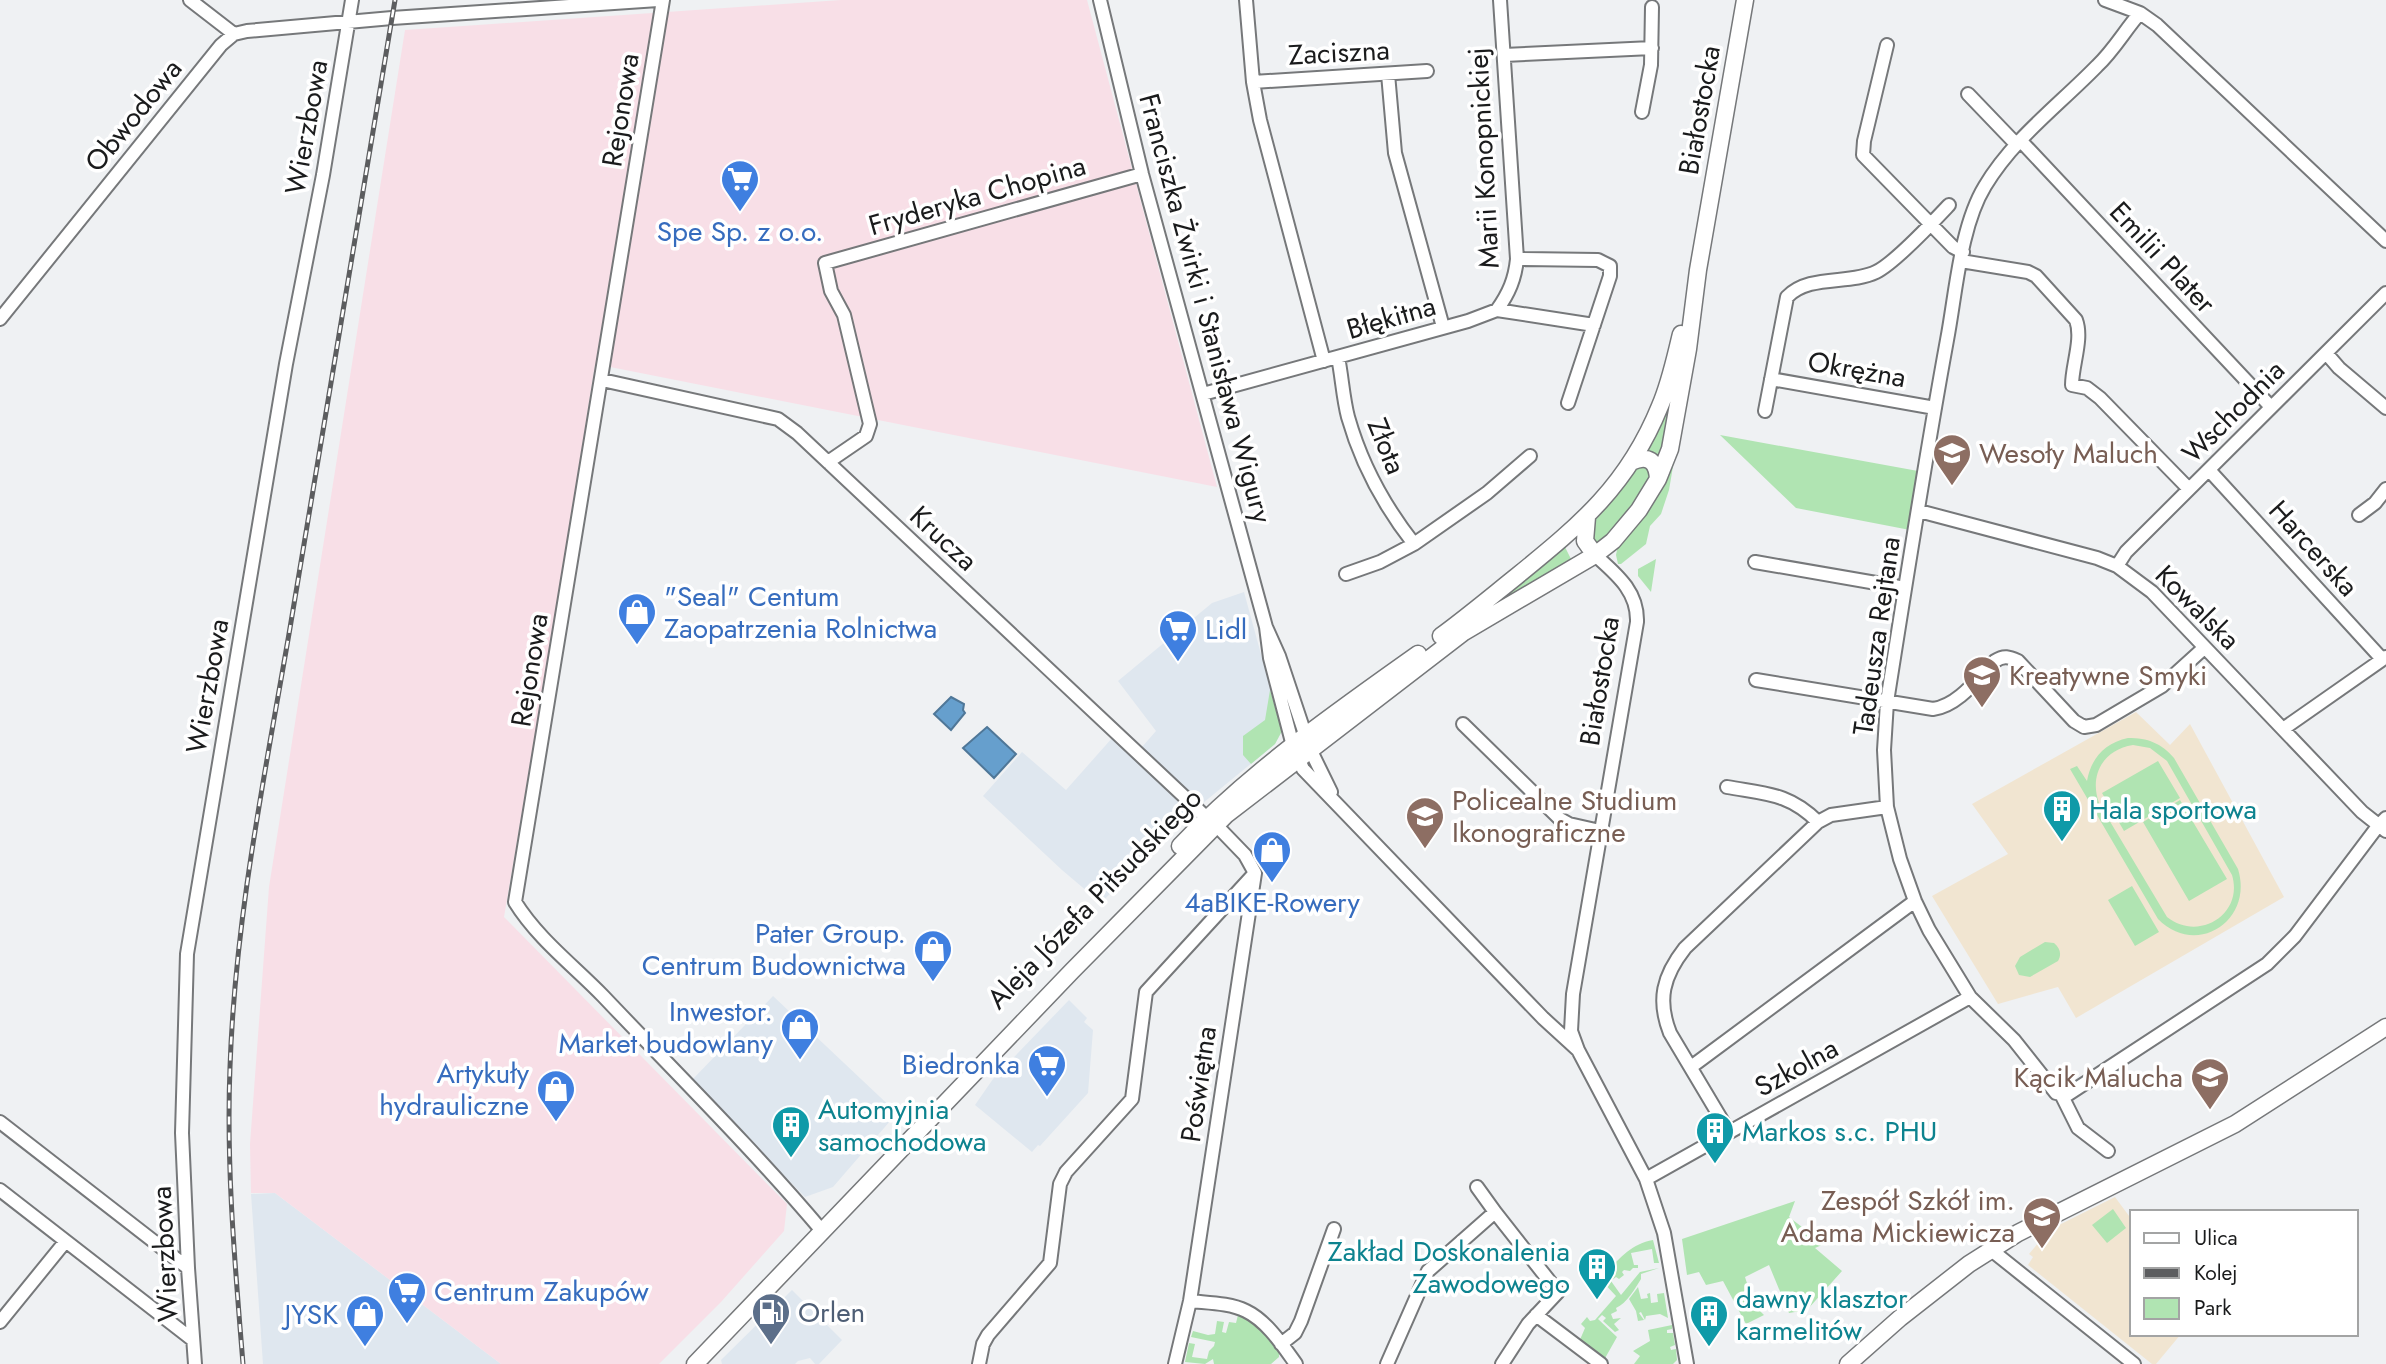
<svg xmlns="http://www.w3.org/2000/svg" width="2386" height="1364" font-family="Jost,sans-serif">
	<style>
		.built { fill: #dfe7ef }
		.industrial { fill: #f8dfe7 }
		.education { fill: #f1e5d1 }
		.green { fill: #b0e4b2; fill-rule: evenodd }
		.water { fill: #669fcd; stroke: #4f7798; stroke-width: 2 }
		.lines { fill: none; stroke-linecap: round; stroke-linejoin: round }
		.minor-casing { stroke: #76787a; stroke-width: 16 }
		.major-casing { stroke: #76787a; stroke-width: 19 }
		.minor { stroke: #fff; stroke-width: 12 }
		.major { stroke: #fff; stroke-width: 16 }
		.rail-casing { stroke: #5c5d5f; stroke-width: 5 }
		.rail { stroke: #fff; stroke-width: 2.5; stroke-dasharray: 8; stroke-linecap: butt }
		.labels { text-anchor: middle; stroke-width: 7; stroke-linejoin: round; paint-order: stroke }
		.street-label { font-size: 28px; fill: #1a1b1c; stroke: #fff }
		.shop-label { font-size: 28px; fill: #366cbe; stroke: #fff; text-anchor: end }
		.education-label { font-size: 28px; fill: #785e54; stroke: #fff; text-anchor: start }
		.culture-label { font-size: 28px; fill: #0d838f; stroke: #fff; text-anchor: start }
		.service-label { font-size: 28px; fill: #4e5e75; stroke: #fff; text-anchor: start }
	</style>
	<rect width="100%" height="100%" fill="#eff1f3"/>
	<!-- built -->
	<path class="built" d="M1244,592l38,139 -7,13 -72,59 -61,-56 14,-16 -38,-50 94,-78z
		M1113,737l79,73 -91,93 -39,-33 -79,-74 39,-44 44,38z
		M773,996l124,117 -64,74 -28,10 -113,-117z
		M1069,1000l18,18 -3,4 9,8 -5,63 -48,53 -2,-1 -6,7 -57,-47 18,-26z
		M275,1193l226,171h-238l-12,-170z
		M792,1290l50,50 -23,24h-4l-5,-6 -12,3 -3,3h-73l-1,-4z"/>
	<!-- industrial -->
	<path class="industrial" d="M841,0h246l130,487 -622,-123 -39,248 -52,305 283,287 -3,27 -63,71 -62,62h-158l-226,-171h-24l-1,-49 19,-257 136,-857z"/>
	<!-- education -->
	<path class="education" d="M2136,712l34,33 20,-21 94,173 -208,121 -18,-31 -60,17 -66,-108 76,-42 -36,-50z
		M2115,1197l17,23v114h49l-25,30h-4l-124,-99 5,-8 -4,-3 20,-24z"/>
	<!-- green -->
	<path class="green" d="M1674,388l-13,72 -7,-7 -9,-2z
		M1720,435l198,36 -8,59 -114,-22z
		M1677,443l-8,47 -8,24 -11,12 -4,18 -25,20h-3l-2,-9 2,-10z
		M1643,466l5,1 4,6 -8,18 -40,49 -6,5 -5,-2v-20l29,-34 12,-20z
		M1565,547l7,14 -87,50z
		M1656,559l-5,33 -13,-16v-7z
		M1270,690l12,41 -7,13 -24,20 -8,-9v-19l22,-16z
		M2128,738c20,0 33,5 46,20l64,111c16,52 -42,89 -80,50l-88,-150 7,-3 10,15c4,-23 18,-38 41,-43zM2133,745l17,3 17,13 65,114c12,40 -34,67 -65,42l-68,-114c-10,-28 4,-53 34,-58z
		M2158,761l22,37 -56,33 -22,-38z
		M2180,800l47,79 -38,22 -46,-79z
		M2132,886l27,46 -24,14 -27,-46z
		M2045,942l9,1c6,5 8,11 4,18l-28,16 -11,-2 -4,-9 5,-9z
		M1795,1201l-6,16 35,27 -9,4 27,23 -35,39 -18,3 -20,-48 -24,12 9,28 10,10 -18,9 -23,-43 -17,4 -7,-13 -12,3 -5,-36z
		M2113,1209l13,19 -19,15 -15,-18z
		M1653,1240l6,23h-5l-2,-14 -21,4 3,12h4v3h-5l-3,3 -6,-1 -2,2 2,3 -5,4 -3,-2 -5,4 10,14 19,-23 19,-4 -18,6v5c-7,11 -14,24 -25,29l1,3 -6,3 2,5 8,-1 -7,6 5,6 -4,2 -12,-11 3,-3 -4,-3 -4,4 19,18 -13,23 -25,-18 6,-14 -4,-4 6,-7 3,4 5,-1 21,-24 -16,-17c17,-17 29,-35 53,-39z
		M1638,1287l3,12 7,-1 -1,-4 3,-1 1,10 7,-1 -1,-8 7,-1 4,25 -8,-4 -14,2 -1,4 -4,-8 -2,1 5,7 -6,1 -2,-10 -7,-12z
		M1238,1315c19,7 29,22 41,38v4l-8,7h-57l-1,-5 -8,5 -20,-2 4,-19 6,1 -3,13 15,2 2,-8 5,-5 1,-4 -24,-5 2,-6 15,4 7,-1 2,-13 7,1 -2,10 4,1 3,-11 7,1z
		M1672,1325v4l-5,1v3h6l2,12 -5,2 1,3 5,-1 1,11 -4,4h-39l6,-8 -7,-5 17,-10 -2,-11z"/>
	<!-- water -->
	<path class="water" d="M951,697l13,7 -1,6 2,3 -14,17 -17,-16z
		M987,727l29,27 -22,24 -31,-30z"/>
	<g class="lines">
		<defs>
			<path id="minor" d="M190,0l44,34
				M663,0l-148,902c23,37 59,64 88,94 74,78 151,154 220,236
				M1100,0l42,174 124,453 13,29 31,93 21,43
				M1246,0l7,82 7,38 64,241
				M2105,0l35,13 17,12 229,216
				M2140,13c-15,17 -26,37 -43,53 -38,39 -84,73 -112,120 -25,41 -29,107 -38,154 -22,120 -41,241 -60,362l-3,48 3,57 13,52 15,42 14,29 41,67 44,43 42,53 11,2 200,-131 28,-28 83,-110 8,-8
				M1887,45l-23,96 -1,14 90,92 10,5
				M1504,55l148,-7
				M1388,74l7,79 48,174
				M1253,82l174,-11
				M1968,94l48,50
				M1642,112l9,-47 1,-58
				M2020,140l251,267
				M1517,259l81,1 12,6v10l-42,127
				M1961,261l67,11 8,4 40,44c7,19 -4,45 -4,65l15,3 13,10 89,91
				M1497,310c12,-17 18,-31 20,-51l-17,-259
				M0,319l221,-274 13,-11 13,-3 145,-13 266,-18
				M2326,353l13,15 47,40
				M1338,357c4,20 5,41 10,60 13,46 37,90 66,127l73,-51 43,-37
				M1771,379l164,29
				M602,380l176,39 19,14 410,385
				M1203,394l265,-73 29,-11 97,15
				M1765,411l22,-114c22,-23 62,-12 89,-25 19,-9 57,-50 73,-67
				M828,462l38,-26 4,-12 -26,-109 -13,-24 -6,-28 317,-89
				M2209,470l173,189
				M1919,511l178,47 20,8 35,26 210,220 24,19
				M2359,515l16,-12 11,-14
				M1755,562l150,26
				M2117,566l9,-14 260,-259
				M1346,574l34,-12 34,-18
				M1266,627l4,31 23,88 10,23 240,249 35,32 68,129 18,54 23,131
				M1756,680l177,29c25,-3 45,-31 62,-48 9,-6 14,-4 23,0l56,60 10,6 12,-2 66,-39 42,-38
				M1463,724l97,95 9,5 31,7
				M2283,729l103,-72
				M1727,787c39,7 62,6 91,35
				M1578,1050l-7,-19 2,-37 64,-372c1,-31 -21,-48 -42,-67
				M1691,1067l224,-166
				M2062,1096l16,32 30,23
				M0,1122l188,146
				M1729,1132l-59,-99c-13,-33 -7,-57 15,-85l133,-126 13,-7 56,-8
				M1646,1179l324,-182
				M1477,1187l18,25
				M0,1190l193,150
				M1990,1249l144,115
				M1190,1301c18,2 40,2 56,10 21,10 37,35 50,53
				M1536,1315l65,49
				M0,1322l65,-80
				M1281,1344l14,-11 6,-12 33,-92
				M195,1364l-7,-96 -6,-135 5,-179 99,-590 37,-189 29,-175
				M979,1364l4,-20 5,-9 62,-72 10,-79 6,-12 66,-73 14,-107 109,-119
				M1175,1364l15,-63 65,-428 -10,-18 -29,-30
				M1387,1364l41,-93 67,-59 63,80 -30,32 -26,40"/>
			<path id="major" d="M1631,462c17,-8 26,-1 27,17
				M1587,517l-2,24 10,14
				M1441,636c26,-19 51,-40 76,-60 64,-52 111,-91 143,-170 10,-23 15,-48 21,-72
				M1180,846c70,-74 155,-133 238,-192
				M695,1364l377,-393 154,-156 238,-183 131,-77 18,-14 26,-31 19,-31 12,-30 18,-100 10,-79 47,-270
				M1848,1364l52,-46 69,-54 49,-31 217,-109 151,-97"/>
		</defs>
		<!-- minor casing -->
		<use href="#minor" class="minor-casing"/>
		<!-- major casing -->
		<use href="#major" class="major-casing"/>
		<!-- minor -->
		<use href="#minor" class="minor"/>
		<!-- major -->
		<use href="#major" class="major"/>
		<defs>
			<path id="rail" d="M243,1364c-8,-99 -17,-198 -13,-297 5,-148 35,-293 60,-439 35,-209 70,-419 105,-628"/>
		</defs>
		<!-- rail casing -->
		<use href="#rail" class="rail-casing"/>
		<!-- rail -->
		<use href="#rail" class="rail"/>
	</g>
	<!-- icons -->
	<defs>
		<symbol id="supermarket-pin" viewBox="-11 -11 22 30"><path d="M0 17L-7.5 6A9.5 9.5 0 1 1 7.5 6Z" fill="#3f7fe0" stroke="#fff"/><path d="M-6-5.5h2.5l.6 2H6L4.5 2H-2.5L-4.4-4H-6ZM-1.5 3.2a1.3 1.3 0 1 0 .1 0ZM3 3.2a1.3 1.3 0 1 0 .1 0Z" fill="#fff"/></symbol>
		<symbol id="school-pin" viewBox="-11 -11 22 30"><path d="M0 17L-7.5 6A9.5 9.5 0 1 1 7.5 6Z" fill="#8d6e63" stroke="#fff"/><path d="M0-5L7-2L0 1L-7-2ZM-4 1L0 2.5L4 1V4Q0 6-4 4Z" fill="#fff"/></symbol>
		<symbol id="shop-pin" viewBox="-11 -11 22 30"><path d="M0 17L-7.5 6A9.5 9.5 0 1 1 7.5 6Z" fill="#3f7fe0" stroke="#fff"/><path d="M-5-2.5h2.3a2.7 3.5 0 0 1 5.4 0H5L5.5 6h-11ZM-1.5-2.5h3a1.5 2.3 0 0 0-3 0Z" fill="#fff"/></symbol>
		<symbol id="building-pin" viewBox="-11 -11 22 30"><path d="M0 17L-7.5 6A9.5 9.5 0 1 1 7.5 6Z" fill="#0f9aa8" stroke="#fff"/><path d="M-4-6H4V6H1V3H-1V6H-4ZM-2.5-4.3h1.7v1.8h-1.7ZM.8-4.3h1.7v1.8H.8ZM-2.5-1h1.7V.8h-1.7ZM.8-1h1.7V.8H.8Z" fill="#fff"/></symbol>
		<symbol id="university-pin" viewBox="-11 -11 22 30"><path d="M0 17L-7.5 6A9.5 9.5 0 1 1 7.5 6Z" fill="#8d6e63" stroke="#fff"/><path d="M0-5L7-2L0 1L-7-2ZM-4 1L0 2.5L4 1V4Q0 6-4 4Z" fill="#fff"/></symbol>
		<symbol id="fuel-pin" viewBox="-11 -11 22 30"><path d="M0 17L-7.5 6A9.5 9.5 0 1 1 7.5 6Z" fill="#5c6f8a" stroke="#fff"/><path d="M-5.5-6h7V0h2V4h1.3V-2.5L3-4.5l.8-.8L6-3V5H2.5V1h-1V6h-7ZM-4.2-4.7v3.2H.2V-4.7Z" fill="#fff"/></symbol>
	</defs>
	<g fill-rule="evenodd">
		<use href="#supermarket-pin" x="718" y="157" width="44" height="60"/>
		<use href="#school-pin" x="1930" y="431" width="44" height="60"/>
		<use href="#shop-pin" x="615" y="590" width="44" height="60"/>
		<use href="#supermarket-pin" x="1156" y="607" width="44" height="60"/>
		<use href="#school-pin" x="1960" y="653" width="44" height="60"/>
		<use href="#building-pin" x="2040" y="787" width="44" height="60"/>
		<use href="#university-pin" x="1403" y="794" width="44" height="60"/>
		<use href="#shop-pin" x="1250" y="828" width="44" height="60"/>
		<use href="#shop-pin" x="911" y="927" width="44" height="60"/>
		<use href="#shop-pin" x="778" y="1005" width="44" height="60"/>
		<use href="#supermarket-pin" x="1025" y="1042" width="44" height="60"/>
		<use href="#school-pin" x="2188" y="1055" width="44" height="60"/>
		<use href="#shop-pin" x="534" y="1067" width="44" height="60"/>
		<use href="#building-pin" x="769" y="1103" width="44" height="60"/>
		<use href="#building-pin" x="1693" y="1109" width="44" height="60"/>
		<use href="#school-pin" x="2020" y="1194" width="44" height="60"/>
		<use href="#building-pin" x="1575" y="1245" width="44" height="60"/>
		<use href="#supermarket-pin" x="385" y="1269" width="44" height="60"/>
		<use href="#fuel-pin" x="749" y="1290" width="44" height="60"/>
		<use href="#shop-pin" x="343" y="1292" width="44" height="60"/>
		<use href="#building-pin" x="1687" y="1292" width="44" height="60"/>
	</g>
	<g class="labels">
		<!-- street labels -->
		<g class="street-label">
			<text transform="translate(1339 52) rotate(-3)" y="10">Zaciszna</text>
			<text transform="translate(620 110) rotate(-81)" y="10">Rejonowa</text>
			<text transform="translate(1699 110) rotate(-80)" y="10">Białostocka</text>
			<text transform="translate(133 115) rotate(-51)" y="10">Obwodowa</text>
			<text transform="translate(306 127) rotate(-80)" y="10">Wierzbowa</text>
			<text transform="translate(1483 158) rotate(-93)" y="10">Marii Konopnickiej</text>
			<text transform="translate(977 195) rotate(-16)" y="10">Fryderyka Chopina</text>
			<text transform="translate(2163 257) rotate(47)" y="10">Emilii Plater</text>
			<text transform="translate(1206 308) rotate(75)" y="10">Franciszka Żwirki i Stanisława Wigury</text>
			<text transform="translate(1391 317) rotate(-16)" y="10">Błękitna</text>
			<text transform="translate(1857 369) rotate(10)" y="10">Okrężna</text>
			<text transform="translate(2233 411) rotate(-45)" y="10">Wschodnia</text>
			<text transform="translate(1387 446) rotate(68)" y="10">Złota</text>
			<text transform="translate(944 538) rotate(43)" y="10">Krucza</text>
			<text transform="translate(2314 548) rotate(48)" y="10">Harcerska</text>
			<text transform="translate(2198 607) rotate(45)" y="10">Kowalska</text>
			<text transform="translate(1876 636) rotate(-82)" y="10">Tadeusza Rejtana</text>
			<text transform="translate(529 670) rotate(-81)" y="10">Rejonowa</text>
			<text transform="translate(1599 681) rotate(-81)" y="10">Białostocka</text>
			<text transform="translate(207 686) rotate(-80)" y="10">Wierzbowa</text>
			<text transform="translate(1094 898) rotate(-46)" y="10">Aleja Józefa Piłsudskiego</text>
			<text transform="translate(1796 1067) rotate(-29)" y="10">Szkolna</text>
			<text transform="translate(1198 1084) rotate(-82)" y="10">Poświętna</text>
			<text transform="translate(164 1254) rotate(-93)" y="10">Wierzbowa</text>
		</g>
		<!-- shop labels -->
		<g class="shop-label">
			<text x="740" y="241" text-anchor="middle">Spe Sp. z o.o.</text>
			<text x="664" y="606" text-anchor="start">"Seal" Centum<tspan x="664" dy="32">Zaopatrzenia Rolnictwa</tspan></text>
			<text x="1205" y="639" text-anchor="start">Lidl</text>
			<text x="1272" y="912" text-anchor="middle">4aBIKE-Rowery</text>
			<text x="906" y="943">Pater Group.<tspan x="906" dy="32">Centrum Budownictwa</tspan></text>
			<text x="773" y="1021">Inwestor.<tspan x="773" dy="32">Market budowlany</tspan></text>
			<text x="1020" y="1074">Biedronka</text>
			<text x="529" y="1083">Artykuły<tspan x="529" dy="32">hydrauliczne</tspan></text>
			<text x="434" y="1301" text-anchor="start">Centrum Zakupów</text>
			<text x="338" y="1324">JYSK</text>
		</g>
		<!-- education labels -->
		<g class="education-label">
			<text x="1979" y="463">Wesoły Maluch</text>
			<text x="2009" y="685">Kreatywne Smyki</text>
			<text x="1452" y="810">Policealne Studium<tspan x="1452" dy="32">Ikonograficzne</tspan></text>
			<text x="2183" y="1087" text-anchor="end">Kącik Malucha</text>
			<text x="2015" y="1210" text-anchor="end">Zespół Szkół im.<tspan x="2015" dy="32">Adama Mickiewicza</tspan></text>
		</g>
		<!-- culture labels -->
		<g class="culture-label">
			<text x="2089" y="819">Hala sportowa</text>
			<text x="818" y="1119">Automyjnia<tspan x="818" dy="32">samochodowa</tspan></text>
			<text x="1742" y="1141">Markos s.c. PHU</text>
			<text x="1570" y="1261" text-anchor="end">Zakład Doskonalenia<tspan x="1570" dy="32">Zawodowego</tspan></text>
			<text x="1736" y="1308">dawny klasztor<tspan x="1736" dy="32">karmelitów</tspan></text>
		</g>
		<!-- service labels -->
		<g class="service-label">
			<text x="798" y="1322">Orlen</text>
		</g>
	</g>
	<!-- legend -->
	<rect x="2130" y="1210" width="228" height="126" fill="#ffffff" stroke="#a3a4a4" stroke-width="2"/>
	<rect x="2144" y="1233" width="35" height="10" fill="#ffffff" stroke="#a3a4a4" stroke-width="2"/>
	<text x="2194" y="1245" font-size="21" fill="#1a1b1c">Ulica</text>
	<rect x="2144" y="1268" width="35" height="10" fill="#5c5d5f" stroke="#a3a4a4" stroke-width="2"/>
	<text x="2194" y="1280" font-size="21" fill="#1a1b1c">Kolej</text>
	<rect x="2144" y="1298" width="35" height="21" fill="#b0e4b2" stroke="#a3a4a4" stroke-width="2"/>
	<text x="2194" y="1315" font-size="21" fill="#1a1b1c">Park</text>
</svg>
